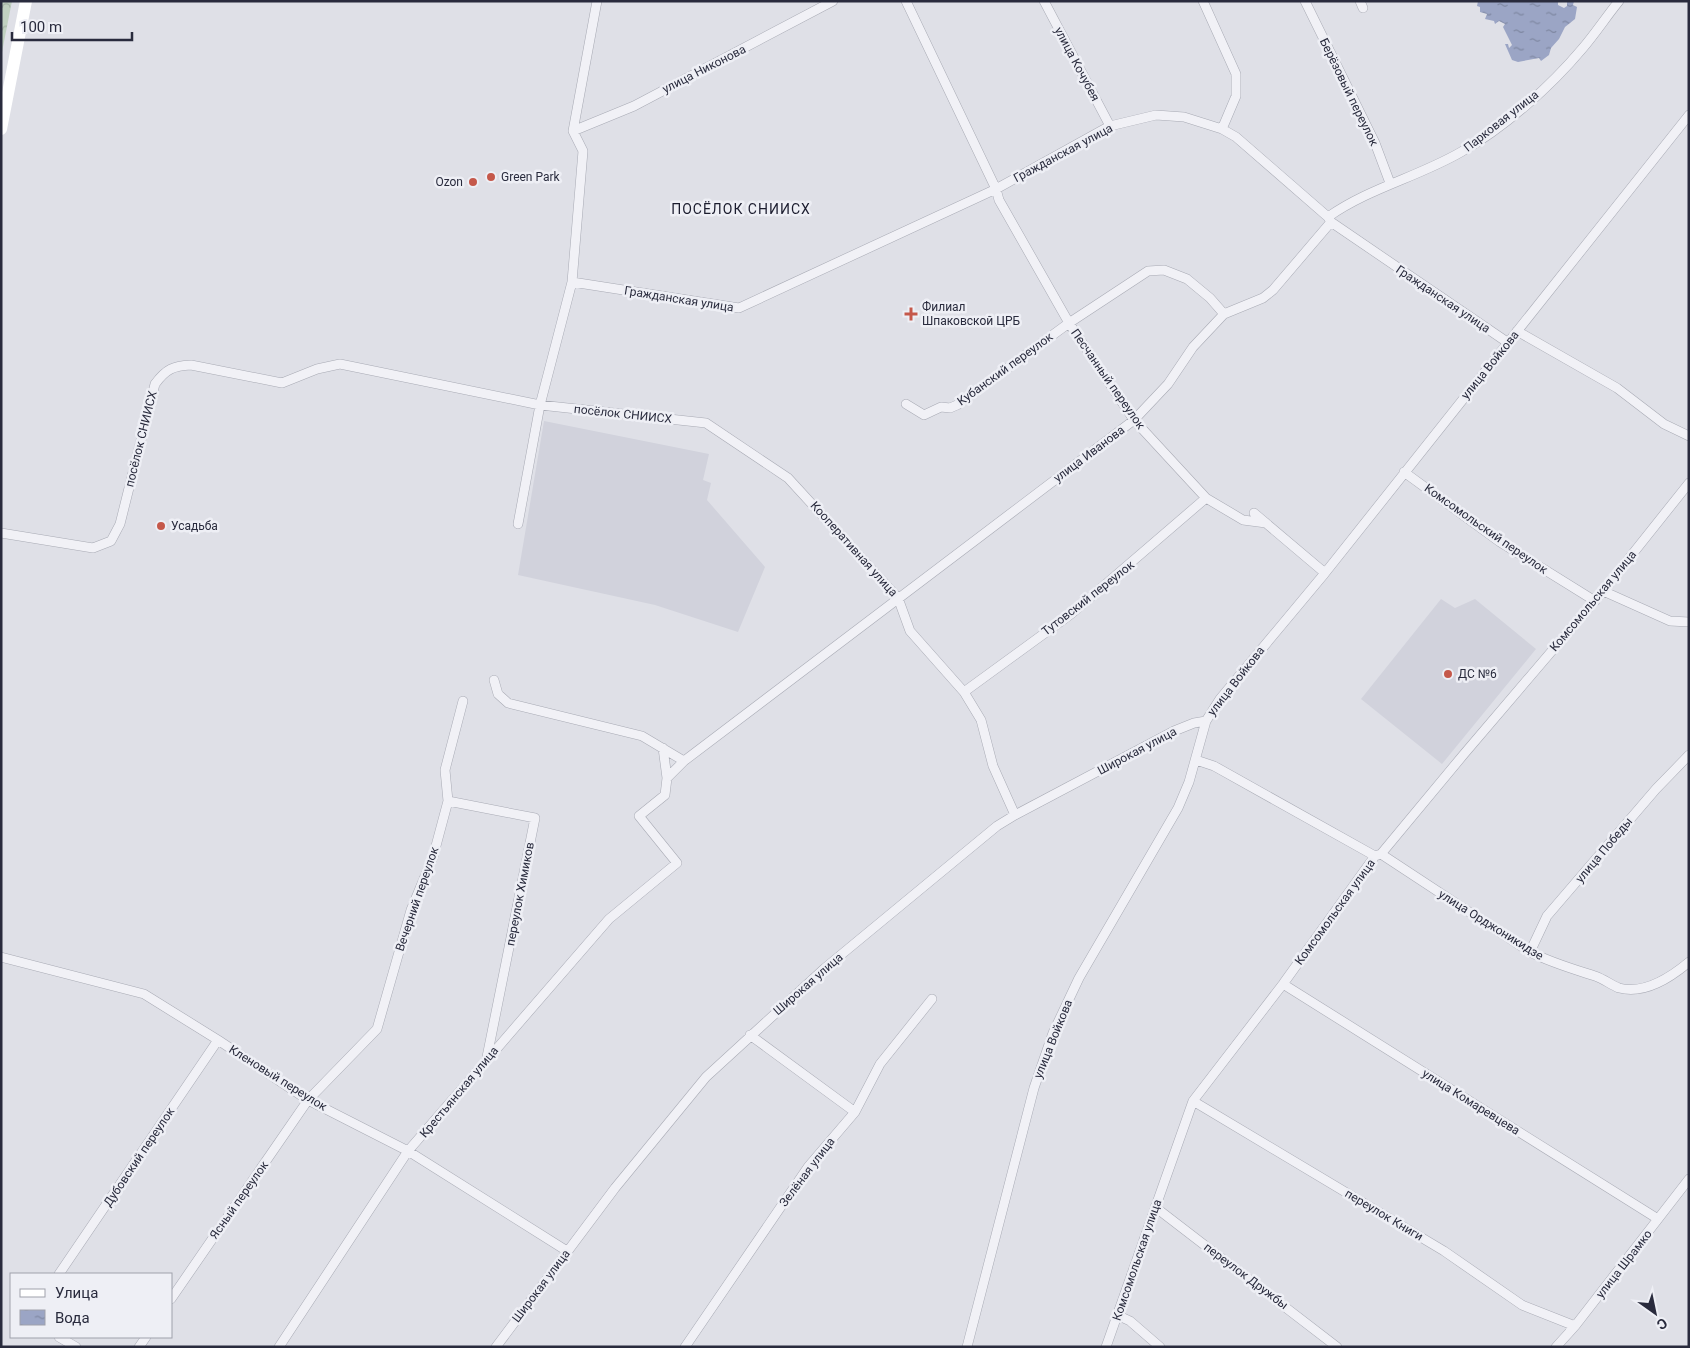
<svg xmlns="http://www.w3.org/2000/svg" width="1690" height="1348" font-family="Roboto,sans-serif">
	<style>
		.built { fill: #d1d2dc }
		.forest { fill: url(#forest-crowns) }
		.water { fill: url(#water-ripples) }
		.lines { fill: none; stroke-linecap: round; stroke-linejoin: round }
		.street-casing { stroke: #a8aab4; stroke-width: 10 }
		.street { stroke: #f1f1f6; stroke-width: 9 }
		.secondary { stroke: #fff; stroke-width: 12 }
		.poi-dot { fill: #c5584a; stroke: #eeeff5; stroke-width: 2 }
		.labels { text-anchor: middle; stroke-width: 5; stroke-linejoin: round; paint-order: stroke }
		.street-label { font-size: 12px; fill: #292b3d; stroke: #eeeff5 }
		.poi-label { font-size: 12px; fill: #292b3d; stroke: #eeeff5; text-anchor: start }
		.neighbourhood-label { font-size: 14px; letter-spacing: 1px; fill: #1b1c2e; stroke: #eeeff5 }
	</style>
	<defs>
		<pattern id="forest-crowns" width="20" height="18" patternUnits="userSpaceOnUse" patternTransform="scale(1.25)"><rect width="20" height="18" fill="#c0d0c0"/><path d="M2 6a3 3 0 1 1 6 0M12 15a3 3 0 1 1 6 0" fill="none" stroke="#a5b3a6"/></pattern>
		<pattern id="water-ripples" width="26" height="14" patternUnits="userSpaceOnUse" patternTransform="scale(1.25)"><rect width="26" height="14" fill="#9ba5c5"/><path d="M2 4q2-2 4 0t4 0M15 11q2-2 4 0t4 0" fill="none" stroke="#7e87a1"/></pattern>
	</defs>
	<rect width="100%" height="100%" fill="#dfe0e7"/>
	<!-- built -->
	<path class="built" d="M544,421l165,33 -6,26 8,3 -4,17 58,67 -27,65 -83,-27 -137,-30z
		M1441,599l14,9 20,-9 61,50 -94,115 -81,-65z"/>
	<!-- forest -->
	<path class="forest" d="M1,1h11l-11,56z"/>
	<!-- water -->
	<path class="water" d="M1478,1h80v4l6,3 3,-2v-5h7l-1,4 4,2 -2,12 -10,8 -6,12 -8,9 -2,7 -8,6 -2,-3 -21,4 -6,-2 -7,-16h3l1,4 3,-3 -9,-18 2,-3 -6,-3 -4,3 -1,-3 -9,-2 2,-5 -7,-2v-5l-3,-1z"/>
	<g class="lines">
		<defs>
			<path id="street" d="M906,1l90,188 3,11 70,123 65,97 72,78 37,22 23,3
				M1044,1l66,125
				M1203,1l33,73v22l-14,33
				M1305,1l70,142 15,40
				M1360,1l3,7
				M573,131l61,-25 199,-105
				M1328,217c41,-29 90,-40 133,-65 43,-24 89,-65 121,-103 13,-15 24,-32 37,-48
				M572,282l167,26 257,-119 114,-63 46,-11 28,2 38,12 14,8 92,80 3,5 176,120
				M1517,331l100,57 47,36 25,12
				M906,404l18,11 17,-8 9,1 7,-3 112,-82 79,-52 16,-1 23,9 23,19 14,16
				M1404,472l96,70 95,59
				M1254,513l71,60
				M518,524l22,-119 32,-123 11,-131 -10,-20 24,-130
				M1,533l92,15 18,-7 9,-17 35,-140c11,-15 18,-18 36,-19l91,18 35,-14 23,-5 200,41 166,18 82,55 110,120 12,33 54,61 17,28 12,46 22,49
				M1603,591l67,30 19,1
				M494,680l4,14 10,9 134,33 42,25 450,-341 34,-36 25,-37 31,-33 39,-16 10,-8 58,-68
				M964,692l107,-78 135,-116
				M1196,760l18,6 161,90
				M667,778l17,-17
				M448,801l87,17 -48,239
				M1381,854l149,98c22,11 43,17 65,24 9,3 16,9 24,12 26,7 52,-11 70,-26
				M1530,952l17,-36 109,-127 33,-34
				M1,957l143,37 74,46 90,60 100,51 159,100
				M1283,984l375,235
				M750,1035l105,77
				M1193,1101l251,150 78,54 53,21
				M1155,1207l182,140
				M59,1274l159,-234
				M171,1299l137,-199 69,-71 34,-119 22,-53 15,-56 -3,-31 18,-69
				M1117,1315l13,6 30,26
				M59,1337l17,10
				M139,1347l7,-10
				M279,1347l129,-196 201,-232 68,-56 -38,-47 26,-21 2,-17 -4,-30
				M496,1347l119,-159 91,-111 119,-109 172,-142 18,-11 159,-84 20,-8 12,-2
				M685,1347l123,-180 47,-55 25,-48 52,-65
				M967,1347l67,-259 19,-55 26,-55 99,-170 11,-26 17,-61 14,-22 105,-126 364,-458
				M1106,1347l87,-246 90,-117 92,-128 6,-2 83,-100 139,-163 86,-108
				M1556,1347l19,-21 114,-147"/>
		</defs>
		<!-- street casing -->
		<use href="#street" class="street-casing"/>
		<!-- street -->
		<use href="#street" class="street"/>
		<!-- secondary -->
		<path class="secondary" d="M1,129l25,-128"/>
	</g>
	<!-- markers -->
	<g class="poi-dot">
		<circle cx="491" cy="177" r="5"/>
		<circle cx="473" cy="182" r="5"/>
		<path d="M908.5 306.5h5v5h5v5h-5v5h-5v-5h-5v-5h5z"/>
		<circle cx="161" cy="526" r="5"/>
		<circle cx="1448" cy="674" r="5"/>
	</g>
	<g class="labels">
		<!-- street labels -->
		<g class="street-label">
			<text transform="translate(1077 64) rotate(62)" y="4">улица Кочубея</text>
			<text transform="translate(704 69) rotate(-27)" y="4">улица Никонова</text>
			<text transform="translate(1349 92) rotate(64)" y="4">Берёзовый переулок</text>
			<text transform="translate(1501 121) rotate(-38)" y="4">Парковая улица</text>
			<text transform="translate(1063 153) rotate(-28)" y="4">Гражданская улица</text>
			<text transform="translate(679 299) rotate(9)" y="4">Гражданская улица</text>
			<text transform="translate(1443 299) rotate(34)" y="4">Гражданская улица</text>
			<text transform="translate(1490 365) rotate(-51)" y="4">улица Войкова</text>
			<text transform="translate(1005 369) rotate(-36)" y="4">Кубанский переулок</text>
			<text transform="translate(1108 379) rotate(55)" y="4">Песчанный переулок</text>
			<text transform="translate(623 414) rotate(6)" y="4">посёлок СНИИСХ</text>
			<text transform="translate(141 439) rotate(-76)" y="4">посёлок СНИИСХ</text>
			<text transform="translate(1089 454) rotate(-37)" y="4">улица Иванова</text>
			<text transform="translate(1486 529) rotate(35)" y="4">Комсомольский переулок</text>
			<text transform="translate(854 549) rotate(48)" y="4">Кооперативная улица</text>
			<text transform="translate(1088 598) rotate(-38)" y="4">Тутовский переулок</text>
			<text transform="translate(1593 601) rotate(-50)" y="4">Комсомольская улица</text>
			<text transform="translate(1236 681) rotate(-52)" y="4">улица Войкова</text>
			<text transform="translate(1137 751) rotate(-28)" y="4">Широкая улица</text>
			<text transform="translate(1604 850) rotate(-50)" y="4">улица Победы</text>
			<text transform="translate(520 894) rotate(-79)" y="4">переулок Химиков</text>
			<text transform="translate(417 899) rotate(-71)" y="4">Вечерний переулок</text>
			<text transform="translate(1335 912) rotate(-54)" y="4">Комсомольская улица</text>
			<text transform="translate(1491 925) rotate(32)" y="4">улица Орджоникидзе</text>
			<text transform="translate(808 984) rotate(-41)" y="4">Широкая улица</text>
			<text transform="translate(1053 1039) rotate(-68)" y="4">улица Войкова</text>
			<text transform="translate(278 1078) rotate(32)" y="4">Кленовый переулок</text>
			<text transform="translate(459 1092) rotate(-50)" y="4">Крестьянская улица</text>
			<text transform="translate(1471 1102) rotate(32)" y="4">улица Комаревцева</text>
			<text transform="translate(139 1157) rotate(-56)" y="4">Дубовский переулок</text>
			<text transform="translate(807 1172) rotate(-53)" y="4">Зелёная улица</text>
			<text transform="translate(239 1200) rotate(-55)" y="4">Ясный переулок</text>
			<text transform="translate(1384 1215) rotate(31)" y="4">переулок Книги</text>
			<text transform="translate(1137 1260) rotate(-71)" y="4">Комсомольская улица</text>
			<text transform="translate(1624 1264) rotate(-52)" y="4">улица Шрамко</text>
			<text transform="translate(1246 1276) rotate(37)" y="4">переулок Дружбы</text>
			<text transform="translate(541 1286) rotate(-53)" y="4">Широкая улица</text>
		</g>
		<!-- poi labels -->
		<g class="poi-label">
			<text x="501" y="181">Green Park</text>
			<text x="463" y="186" text-anchor="end">Ozon</text>
			<text x="922" y="311">Филиал<tspan x="922" dy="14">Шпаковской ЦРБ</tspan></text>
			<text x="171" y="530">Усадьба</text>
			<text x="1458" y="678">ДС №6</text>
		</g>
		<!-- neighbourhood labels -->
		<g class="neighbourhood-label">
			<text x="741" y="214">ПОСЁЛОК СНИИСХ</text>
		</g>
	</g>
	<!-- border -->
	<rect width="1690" height="1348" fill="none" stroke="#292b3d" stroke-width="5"/>
	<!-- legend -->
	<rect x="10" y="1273" width="162" height="65" fill="#eeeff5" stroke="#9fa1ab"/>
	<rect x="20" y="1289" width="25" height="8" fill="#ffffff" stroke="#9fa1ab"/>
	<text x="55" y="1298" font-size="15" fill="#292b3d">Улица</text>
	<rect x="20" y="1310" width="25" height="15" fill="url(#water-ripples)" stroke="#9fa1ab"/>
	<text x="55" y="1323" font-size="15" fill="#292b3d">Вода</text>
	<!-- north arrow -->
	<g transform="translate(1655 1313) rotate(147)" stroke="#eeeff5" stroke-width="4" paint-order="stroke">
	<path d="M0-4L9 19L0 12L-9 19Z" fill="#292b3d"/>
	<text y="-8" font-size="14" font-weight="bold" text-anchor="middle" fill="#292b3d">С</text>
	</g>
	<!-- scale -->
	<path d="M12 32v8h120v-8" fill="none" stroke="#292b3d" stroke-width="2.5"/>
	<text x="20" y="32" font-size="15" fill="#292b3d" stroke="#eeeff5" stroke-width="4" paint-order="stroke">100 m</text>
</svg>
